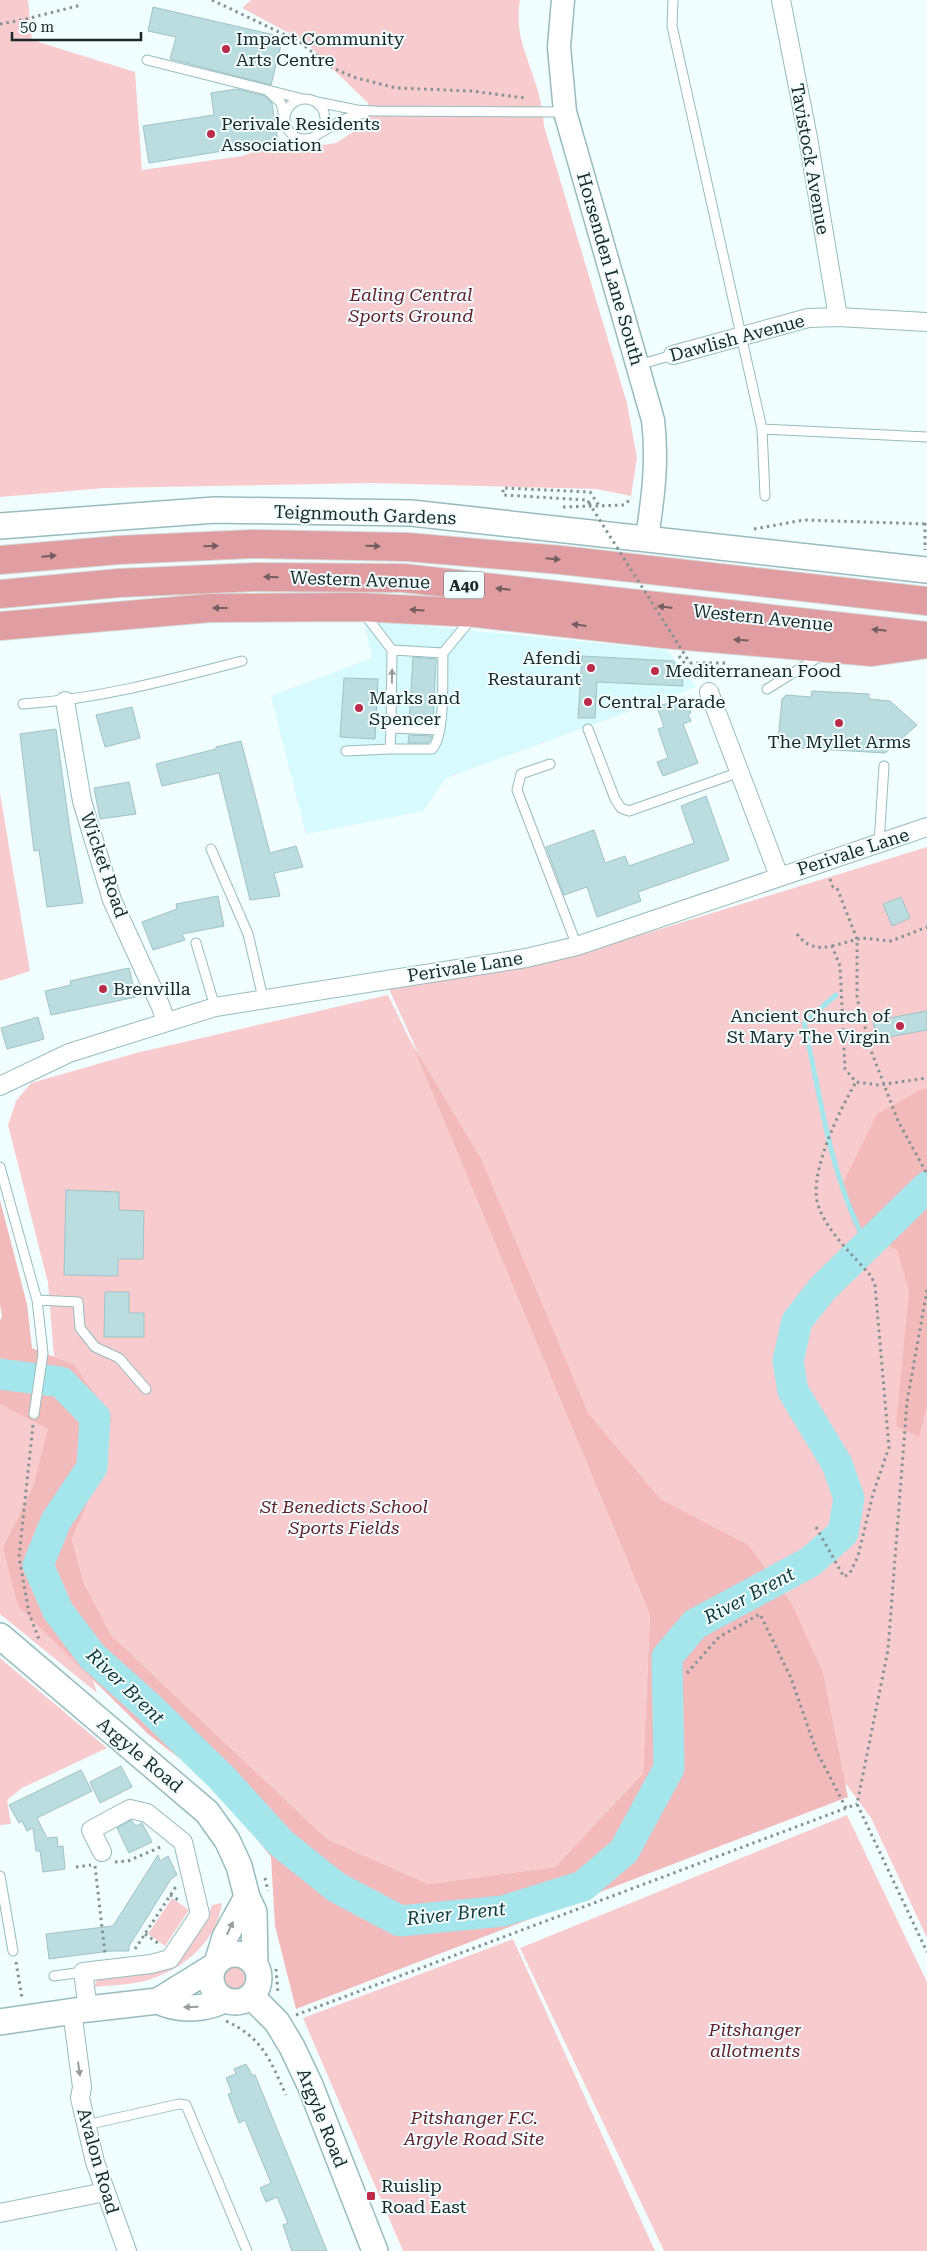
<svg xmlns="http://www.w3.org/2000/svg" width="927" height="2251" font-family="'Roboto Serif',serif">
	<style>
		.built { fill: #d6fafd }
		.green { fill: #f8ccce }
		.forest { fill: #f3babc }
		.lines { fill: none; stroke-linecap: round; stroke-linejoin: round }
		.stream { stroke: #a4e6ec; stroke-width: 5 }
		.river { stroke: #a4e6ec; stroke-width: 31 }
		.building { fill: #bbdde0; stroke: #a1c2c5 }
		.service-casing { stroke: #99bbbe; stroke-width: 11 }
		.minor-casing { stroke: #99bbbe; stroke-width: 20 }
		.tertiary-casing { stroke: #99bbbe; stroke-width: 25 }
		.secondary-casing { stroke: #99bbbe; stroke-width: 28 }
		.trunk-casing { stroke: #d6d8d8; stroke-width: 30 }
		.path { stroke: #859293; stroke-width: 3; stroke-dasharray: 2.5 4; stroke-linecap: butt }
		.service { stroke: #fff; stroke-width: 9 }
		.minor { stroke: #fff; stroke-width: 18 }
		.tertiary { stroke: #fff; stroke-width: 22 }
		.secondary { stroke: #fff; stroke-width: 25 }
		.trunk { stroke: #e09ea2; stroke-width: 28 }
		.path-bridge { stroke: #859293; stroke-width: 3; stroke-dasharray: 2.5 4; stroke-linecap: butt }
		.oneway { fill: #735d5f }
		.oneway2 { fill: #989e9e }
		.poi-dot { fill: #bc2b48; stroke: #f0feff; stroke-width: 2 }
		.labels { text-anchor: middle; stroke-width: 4; stroke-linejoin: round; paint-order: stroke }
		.shield { fill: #f0feff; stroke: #5a6868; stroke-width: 1 }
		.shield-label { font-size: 16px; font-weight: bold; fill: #1a2728 }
		.poi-label { font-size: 18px; fill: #1a2728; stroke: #f0feff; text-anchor: start }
		.street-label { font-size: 18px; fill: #1a2728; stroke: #f0feff }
		.park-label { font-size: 18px; font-style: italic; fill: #65212b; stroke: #f0feff }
		.water-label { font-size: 19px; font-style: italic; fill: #16373a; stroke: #f0feff }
	</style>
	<rect width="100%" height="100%" fill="#f0feff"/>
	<!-- built -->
	<path class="built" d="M364,620l303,30 29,37 -250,91 -23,33 -117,23 -35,-138 101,-38z"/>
	<!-- green -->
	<path class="green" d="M0,0h28l4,40 103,32 7,98 100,-14 23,-8 30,1 41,-6 34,-22 -2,-18 -64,-62 -62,-33 9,-8h269c-7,38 12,63 20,99 2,8 3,18 4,27l83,277 10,55 -6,38 -35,-7 -223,-6 -268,5 -105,9z
		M0,793l30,178 -30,10z
		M927,847v1091l-56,-120 -44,-60 -186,-213 -252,-556 255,-55z
		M388,995l23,47 239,573 -7,158 -88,94 -127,17 -101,-45 -216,-204 -27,-52 -12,-44 31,-71 -49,-111 -6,-74 -40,-158 8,-24 15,-18 105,-30z
		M0,1396l63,18 -25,84 59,195 -97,-79z
		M0,1658l107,90 -85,40 -15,12 4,24 -11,1z
		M847,1815l80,167v269h-263l-144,-303z
		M172,1898l17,12 -24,36 -17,-12z
		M222,1903c-5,38 -38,66 -74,77 -17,5 -37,5 -54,7l3,-7 75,-13 36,-52 4,-10z
		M513,1939l142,312h-252l-100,-233z
		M223 1978a11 11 0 1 1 22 0a11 11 0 1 1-22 0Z"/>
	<!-- forest -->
	<path class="forest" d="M411,1042l70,117 107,254 72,86 88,46 44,59 31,69 25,124 -552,212 -21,-83 -4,-69 -57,-72 -66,-51 -130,-128 -15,-58 30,-61 15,-58 -48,-25v-84l2,-3 -2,-13v-104l27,104 5,44 42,17 38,53 -9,50 -31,71 12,44 27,52 216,204 101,45 127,-17 88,-94 7,-158z
		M924,1088l3,2v315l-8,32 -23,-11 13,-135 -12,-41 -43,-23 -13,-40 36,-73z"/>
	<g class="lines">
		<!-- stream -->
		<path class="stream" d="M836,995l-32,28c17,75 26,154 63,222"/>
		<!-- river -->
		<path class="river" d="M0,1374l61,8 34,35 -3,50 -36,54 -18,44 20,46 34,45 58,52 72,70 59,65 55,44 64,34 103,-10 80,-25 41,-35 45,-83 -2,-111 28,-33 115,-62 33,-29 6,-35 -12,-34 -44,-73 -5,-30 9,-40 26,-33 104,-101"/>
	</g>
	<!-- building -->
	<path class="building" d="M153,7l130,30 -12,48 -101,-26 6,-22 -28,-6z
		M237,89l28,7 7,7 6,39 -129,21 -6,-37 71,-11 -3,-22z
		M582,656l91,5 8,7 2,18 -86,-4 -2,36h-17z
		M413,657l23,2 -3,64 -24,-1z
		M344,678l34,1 -3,60 -35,-2z
		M812,691l57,3v5l21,2 27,24 -32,28 -102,-6 -5,-6 4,-42 4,-4 25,2z
		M685,697l6,16 -3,1 3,7 -8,3 15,39 -35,13 -6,-14 11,-4 -10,-29 6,-2 -7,-20z
		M132,707l8,31 -35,9 -9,-32z
		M56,729l14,102 13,72 -36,4 -8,-57 -5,1 -14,-117z
		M409,735l23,1 -4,7h-20z
		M241,741l29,112 26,-7 7,21 -29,6 6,23 -30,4 -31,-127 -57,13 -6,-22 60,-15v-2z
		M129,782l7,32 -36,5 -6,-31z
		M706,796l23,64 -91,32 3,9 -44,16 -10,-30 -23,8 -18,-48 48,-17 11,33 20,-7 4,10 65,-23 -13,-37z
		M218,896l6,30 -42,8 3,6 -32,10 -11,-28 35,-13 -1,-5z
		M901,897l9,21 -18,8 -9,-22z
		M129,968l7,29 -85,18 -6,-24 26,-6 -1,-4z
		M927,1011v19l-50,9 -4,-18z
		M38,1017l6,22 -37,10 -6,-21z
		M66,1190l53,2v18l25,1 -1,48h-25v17l-54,-1z
		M105,1292h24v21h15v24h-40z
		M121,1766l11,21 -32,16 -10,-21z
		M81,1770l11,21 -55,27 10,20 10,-1 1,10 5,-1 2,23 -22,3 -3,-21h-4l-3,-23 -6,3 -5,-10 -3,2 -10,-18z
		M131,1820l5,6 6,-3 10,19 -23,11 -12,-25z
		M158,1855l2,6 8,-5 9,19 -6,4 -42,67v5h-19l-61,8 -3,-25 67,-8z
		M246,2064l6,11h3l72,176h-35l-9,-26 5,-2 -11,-26 -11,5 -6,-14 11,-5 -26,-63 -6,3 -11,-29 4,-1 -6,-15 10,-4 -2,-5z"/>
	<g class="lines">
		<defs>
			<path id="service" d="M673,0l-1,26 90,403 165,8
				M147,60l156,39
				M270,93l11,10 3,14
				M285 119a20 20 0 1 1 40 0a20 20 0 1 1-40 0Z
				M317,102l40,8 18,1 190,1
				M320,133l24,-14 21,-6
				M638,365l35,-10
				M762,429l3,67
				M363,612l29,38 51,3 30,-36
				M392,650l-1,78 49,2
				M767,689l55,-34
				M23,704c75,-5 146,-24 219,-43
				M391,728l-1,21h42c14,-14 10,-75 11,-96
				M588,729l27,70 6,9 8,3 111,-39
				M346,751l44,-2
				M550,764l-29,10 -4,16 60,156
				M879,843l5,-77
				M211,849l37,85 15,64
				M196,943l19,64
				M0,1167l37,133 6,53 -9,61
				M37,1300l41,2 2,26 15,19 24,11 27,31
				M0,1876l13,75
				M54,1976l29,-4
				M86,2125l93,-21 7,1 61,146"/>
			<path id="minor" d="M781,0l27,138 30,179
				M673,355l135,-37 30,-1 89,5
				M709,692l70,184
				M65,701l17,100 30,99 49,107 5,15
				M0,1086l69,-33 146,-46 311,-49 51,-12 350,-119
				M88,2009l-5,-37 68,-8 19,-5 30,-45 -17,-72 -36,-29 -17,-4 -39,21 11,22
				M72,2011l10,76 -2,11 15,64 32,89
				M0,2213l105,-21"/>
			<path id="tertiary" d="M563,0l-4,47 6,65 88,308c5,41 0,78 -6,118"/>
			<path id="secondary" d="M0,526l215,-16 196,3 516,57
				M0,1636l207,176 20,28 12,26 8,31 7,15 1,53
				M211 1978a24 24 0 1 1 48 0a24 24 0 1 1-48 0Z
				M218,1960l7,-23 22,-40
				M251,1996l26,26 15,25 18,38 65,166
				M158,2001c21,10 46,9 66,-1
				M0,2022l88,-13 70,-8 55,-34"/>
			<path id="trunk" d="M0,560l119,-10 133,-6 155,3 154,13 366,41
				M0,594l119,-11 137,-6 147,1 524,58
				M0,626l210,-18 149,-1 117,6 188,21 208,18 49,-7"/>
		</defs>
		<!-- service casing -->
		<use href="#service" class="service-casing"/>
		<!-- minor casing -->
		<use href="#minor" class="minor-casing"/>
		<!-- tertiary casing -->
		<use href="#tertiary" class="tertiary-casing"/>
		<!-- secondary casing -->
		<use href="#secondary" class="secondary-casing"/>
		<!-- trunk casing -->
		<use href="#trunk" class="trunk-casing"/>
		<!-- path -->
		<path class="path" d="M212,0l88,42 29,24 24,11 43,11 76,3 53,7
			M0,24l22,-4 59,-15
			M589,503l-1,-3 -85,-5v-7l87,4 10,15
			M563,507l61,-2 8,-7
			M925,523v27
			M754,529l50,-9 123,4
			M679,656l19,25
			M690,663h35
			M690,673h77
			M830,879l3,8 4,1 20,51v59l15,55 26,68 29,53
			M797,934c10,13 19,15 35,12l8,20 5,103 11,13 23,3 48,-7
			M832,946l30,-8 29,3 36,-14
			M927,1290l-20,112 -19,248 -31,154 70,148
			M33,1425l-14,132 10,56 11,29
			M816,1527l28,50 6,-4 8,-17 15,-62 16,-47 -14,-162 -4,-9c-18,-21 -44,-44 -53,-71 -10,-31 22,-96 38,-123
			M687,1673l32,-36 41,-23 31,64 25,72 30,58
			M115,1862l13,-1 35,-15
			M95,1866l10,88
			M76,1867l15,-2
			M265,1878l3,13
			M170,1895l10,6
			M145,1934l14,10
			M135,1949l42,-64
			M16,1962l6,36
			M276,1969l2,24
			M296,2015l561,-211
			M226,2021c37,17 44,39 60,74"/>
		<!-- service -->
		<use href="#service" class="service"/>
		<!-- minor -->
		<use href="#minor" class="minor"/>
		<!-- tertiary -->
		<use href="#tertiary" class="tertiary"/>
		<!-- secondary -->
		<use href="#secondary" class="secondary"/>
		<!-- trunk -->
		<use href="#trunk" class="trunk"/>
		<!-- path-bridge -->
		<path class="path-bridge" d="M589,503l101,160"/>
	</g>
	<!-- one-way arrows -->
	<defs><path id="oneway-solid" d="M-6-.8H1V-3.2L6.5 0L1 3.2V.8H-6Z" transform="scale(1.25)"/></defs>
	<g class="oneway">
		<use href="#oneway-solid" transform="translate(211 546) rotate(-2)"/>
		<use href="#oneway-solid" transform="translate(373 546) rotate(1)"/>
		<use href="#oneway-solid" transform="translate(49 556) rotate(-5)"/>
		<use href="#oneway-solid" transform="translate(553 559) rotate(5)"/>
		<use href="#oneway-solid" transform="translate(271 577) rotate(-179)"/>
		<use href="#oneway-solid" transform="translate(503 589) rotate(-174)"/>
		<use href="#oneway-solid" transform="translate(665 607) rotate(-173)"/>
		<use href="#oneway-solid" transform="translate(220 608) rotate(180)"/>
		<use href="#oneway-solid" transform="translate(417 610) rotate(-177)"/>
		<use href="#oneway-solid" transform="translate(579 625) rotate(-173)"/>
		<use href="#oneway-solid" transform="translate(879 630) rotate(-174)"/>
		<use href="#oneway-solid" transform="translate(741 640) rotate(-176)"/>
	</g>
	<g class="oneway2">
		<use href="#oneway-solid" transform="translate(392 676) rotate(-89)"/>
		<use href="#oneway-solid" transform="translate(230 1928) rotate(-65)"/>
		<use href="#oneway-solid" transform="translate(191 2007) rotate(178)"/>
		<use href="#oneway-solid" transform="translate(79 2069) rotate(82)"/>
	</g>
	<!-- markers -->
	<g class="poi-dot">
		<circle cx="226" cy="49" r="5"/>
		<circle cx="211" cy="134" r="5"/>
		<circle cx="591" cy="668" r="5"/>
		<circle cx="655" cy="671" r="5"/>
		<circle cx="588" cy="702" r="5"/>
		<circle cx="359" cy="708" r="5"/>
		<circle cx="839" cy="723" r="5"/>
		<circle cx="103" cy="989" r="5"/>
		<circle cx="900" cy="1026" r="5"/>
		<rect x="366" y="2191" width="10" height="10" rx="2.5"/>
	</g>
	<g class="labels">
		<!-- shield labels -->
		<rect class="shield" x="444" y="571.5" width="40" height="27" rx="4"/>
		<g class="shield-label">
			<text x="464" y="591">A40</text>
		</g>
		<!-- poi labels -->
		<g class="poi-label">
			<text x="236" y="45">Impact Community<tspan x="236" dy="21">Arts Centre</tspan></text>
			<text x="221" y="130">Perivale Residents<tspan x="221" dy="21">Association</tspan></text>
			<text x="581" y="664" text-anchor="end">Afendi<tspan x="581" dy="21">Restaurant</tspan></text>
			<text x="665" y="677">Mediterranean Food</text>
			<text x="369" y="704">Marks and<tspan x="369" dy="21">Spencer</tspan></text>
			<text x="598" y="708">Central Parade</text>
			<text x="839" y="748" text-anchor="middle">The Myllet Arms</text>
			<text x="113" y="995">Brenvilla</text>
			<text x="890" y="1022" text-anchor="end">Ancient Church of<tspan x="890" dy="21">St Mary The Virgin</tspan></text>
			<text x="381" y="2192">Ruislip<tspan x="381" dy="21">Road East</tspan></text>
		</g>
		<!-- street labels -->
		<g class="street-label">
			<text transform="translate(810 159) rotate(80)" y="6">Tavistock Avenue</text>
			<text transform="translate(610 269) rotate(74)" y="6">Horsenden Lane South</text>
			<text transform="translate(737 338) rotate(-15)" y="6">Dawlish Avenue</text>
			<text transform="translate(365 515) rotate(2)" y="6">Teignmouth Gardens</text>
			<text transform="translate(360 580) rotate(2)" y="6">Western Avenue</text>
			<text transform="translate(763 618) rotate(6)" y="6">Western Avenue</text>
			<text transform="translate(853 852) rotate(-18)" y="6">Perivale Lane</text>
			<text transform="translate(104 865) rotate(71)" y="6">Wicket Road</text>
			<text transform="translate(465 967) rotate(-9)" y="6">Perivale Lane</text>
			<text transform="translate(140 1755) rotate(40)" y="6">Argyle Road</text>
			<text transform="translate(322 2118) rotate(68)" y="6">Argyle Road</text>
			<text transform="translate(98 2161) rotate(74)" y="6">Avalon Road</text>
		</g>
		<!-- park labels -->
		<g class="park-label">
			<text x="411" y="301">Ealing Central<tspan x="411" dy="21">Sports Ground</tspan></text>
			<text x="344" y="1513">St Benedicts School<tspan x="344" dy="21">Sports Fields</tspan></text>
			<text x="755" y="2036">Pitshanger<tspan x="755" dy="21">allotments</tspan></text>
			<text x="474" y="2124">Pitshanger F.C.<tspan x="474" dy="21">Argyle Road Site</tspan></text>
		</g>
		<!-- water labels -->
		<g class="water-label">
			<text transform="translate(749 1595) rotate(-28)" y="7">River Brent</text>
			<text transform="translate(126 1686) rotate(44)" y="7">River Brent</text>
			<text transform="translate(456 1913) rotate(-6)" y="7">River Brent</text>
		</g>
	</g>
	<!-- scale -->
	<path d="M12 32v8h129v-8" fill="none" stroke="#1a2728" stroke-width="2.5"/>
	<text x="20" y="32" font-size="15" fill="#1a2728" stroke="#f0feff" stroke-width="4" paint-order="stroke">50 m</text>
</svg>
